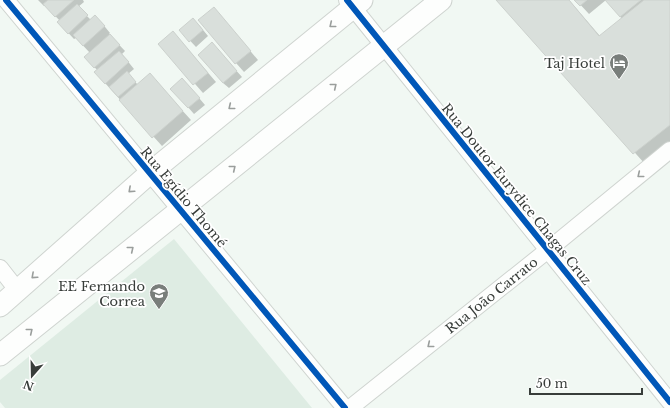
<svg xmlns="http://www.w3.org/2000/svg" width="670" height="408" font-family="'Libre Baskerville',serif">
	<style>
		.built { fill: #deece3 }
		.shadow { fill: #0003 }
		.building { fill: #d9dfdb; stroke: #ccd1cd }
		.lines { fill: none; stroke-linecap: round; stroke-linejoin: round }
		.minor-casing { stroke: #cfd4d0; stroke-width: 18 }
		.major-casing { stroke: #cfd4d0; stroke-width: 23 }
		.minor { stroke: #fdfefd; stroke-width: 16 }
		.major { stroke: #fdfefd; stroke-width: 21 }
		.cycleway-casing { stroke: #fff; stroke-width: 8 }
		.cycleway { stroke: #0057b8; stroke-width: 6 }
		.oneway { stroke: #9a9e9c }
		.labels { text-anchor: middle; stroke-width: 3.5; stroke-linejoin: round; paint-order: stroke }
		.poi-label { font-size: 13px; fill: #383d3a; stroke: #fff; text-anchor: end }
		.street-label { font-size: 13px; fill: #383d3a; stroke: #fff }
	</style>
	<rect width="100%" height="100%" fill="#f1f8f3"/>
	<!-- built -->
	<path class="built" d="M174,239l138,169h-307l-5,-6v-22z"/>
	<!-- shadow -->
	<path class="shadow" d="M38,0h45l1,2 -6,5 13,13 10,2 9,11 -1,1 16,17 -3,3 12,15 -6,5 10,11 12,-10 41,45 -29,26 -57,-63 -7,-12 -13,-14 5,-4 -14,-15 -2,1 -15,-16 1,-2 -15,-16 -1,1z
		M498,0h71l31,36 22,-17 -15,-19h63v144l-25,20z
		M576,0h30l-17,14z
		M214,8l44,52 -14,12 -8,-9z
		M199,25l9,11 -12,11 -15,-16z
		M173,32l43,50 -13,11 -43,-49z
		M217,49l25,28 -13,11 -6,-5z
		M188,85l17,20 -11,9 -22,-25z"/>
	<!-- building -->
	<path class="building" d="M48,0h26l-19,17 -12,-13z
		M496,0h73l30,36 45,-36h26v125l-37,29z
		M574,0h13l-7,6z
		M605,0h36l-21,17z
		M77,4l11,11 -20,19 -11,-12z
		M214,7l37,44 -16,13 -37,-44z
		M95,15l10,11 -22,20 -10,-11z
		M193,18l10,12 -14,12 -10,-12z
		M173,31l35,42 -15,12 -35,-41z
		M110,34l10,11 -26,23 -10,-11z
		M212,42l25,29 -14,12 -25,-28z
		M119,51l10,11 -24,22 -11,-12z
		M127,71l9,11 -18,15 -9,-10z
		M150,73l33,38 -31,27 -33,-38z
		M182,78l18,20 -12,10 -18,-19z"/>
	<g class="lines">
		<defs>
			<g id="minor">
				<path d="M6,0l339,408"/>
				<path d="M347,0l323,402"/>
				<path d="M0,268l18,23"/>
				<path id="s1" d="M350,408l198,-158 122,-100"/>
			</g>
			<path id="major" d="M0,306l150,-133 212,-173
				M0,355l441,-355"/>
		</defs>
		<!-- minor casing -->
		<use href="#minor" class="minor-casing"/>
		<!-- major casing -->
		<use href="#major" class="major-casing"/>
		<!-- minor -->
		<use href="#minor" class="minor"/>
		<!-- major -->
		<use href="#major" class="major"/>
		<defs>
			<path id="cycleway" d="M6,0l339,408
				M347,0l323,402"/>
		</defs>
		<!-- cycleway casing -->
		<use href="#cycleway" class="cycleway-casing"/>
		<!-- cycleway -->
		<use href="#cycleway" class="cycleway"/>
	</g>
	<!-- one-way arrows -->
	<defs><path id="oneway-chevron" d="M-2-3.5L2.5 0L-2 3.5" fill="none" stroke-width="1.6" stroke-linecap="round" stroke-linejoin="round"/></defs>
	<g class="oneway">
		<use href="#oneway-chevron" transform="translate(332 25) rotate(141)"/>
		<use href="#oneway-chevron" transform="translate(334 86) rotate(-39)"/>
		<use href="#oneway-chevron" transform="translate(231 107) rotate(141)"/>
		<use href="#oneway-chevron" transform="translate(233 168) rotate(-39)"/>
		<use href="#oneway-chevron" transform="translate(640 175) rotate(141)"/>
		<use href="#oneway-chevron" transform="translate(131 190) rotate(138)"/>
		<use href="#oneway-chevron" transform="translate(131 249) rotate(-39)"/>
		<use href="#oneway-chevron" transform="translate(34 276) rotate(138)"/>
		<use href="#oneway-chevron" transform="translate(30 331) rotate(-39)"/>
		<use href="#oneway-chevron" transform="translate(430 345) rotate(141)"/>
	</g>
	<!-- icons -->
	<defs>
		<symbol id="hotel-pin" viewBox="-11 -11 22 30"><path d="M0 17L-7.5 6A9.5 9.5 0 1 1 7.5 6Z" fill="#797e7b" stroke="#fff"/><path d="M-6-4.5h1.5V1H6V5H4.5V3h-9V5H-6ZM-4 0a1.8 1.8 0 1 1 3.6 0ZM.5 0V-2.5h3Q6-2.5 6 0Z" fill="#fff"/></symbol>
		<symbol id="school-pin" viewBox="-11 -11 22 30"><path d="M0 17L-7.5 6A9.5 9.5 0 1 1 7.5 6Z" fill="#797e7b" stroke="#fff"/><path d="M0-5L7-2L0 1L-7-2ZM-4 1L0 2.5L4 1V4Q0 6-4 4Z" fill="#fff"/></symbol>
	</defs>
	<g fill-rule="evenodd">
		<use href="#hotel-pin" x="608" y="52" width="22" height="30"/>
		<use href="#school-pin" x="148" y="282" width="22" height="30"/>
	</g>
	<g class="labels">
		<!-- poi labels -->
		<g class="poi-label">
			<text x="605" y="68">Taj Hotel</text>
			<text x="145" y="291">EE Fernando<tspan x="145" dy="15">Correa</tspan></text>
		</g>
		<!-- street labels -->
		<g class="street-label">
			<text transform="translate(517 194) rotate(51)" y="5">Rua Doutor Eurydice Chagas Cruz</text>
			<text transform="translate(184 197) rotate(50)" y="5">Rua Egídio Thomé</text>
			<text dy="5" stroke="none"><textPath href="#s1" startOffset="181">Rua João Carrato</textPath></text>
		</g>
	</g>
	<!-- north arrow -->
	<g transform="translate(32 376) rotate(200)" stroke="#ffffff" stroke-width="3" paint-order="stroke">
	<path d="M0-3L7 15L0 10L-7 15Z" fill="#383d3a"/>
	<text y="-6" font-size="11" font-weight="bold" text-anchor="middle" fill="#383d3a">N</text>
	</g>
	<!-- scale -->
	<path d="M530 388v6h112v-6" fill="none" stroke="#383d3a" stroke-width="2"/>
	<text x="536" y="388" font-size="12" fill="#383d3a" stroke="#ffffff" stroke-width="3" paint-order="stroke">50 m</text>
</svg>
